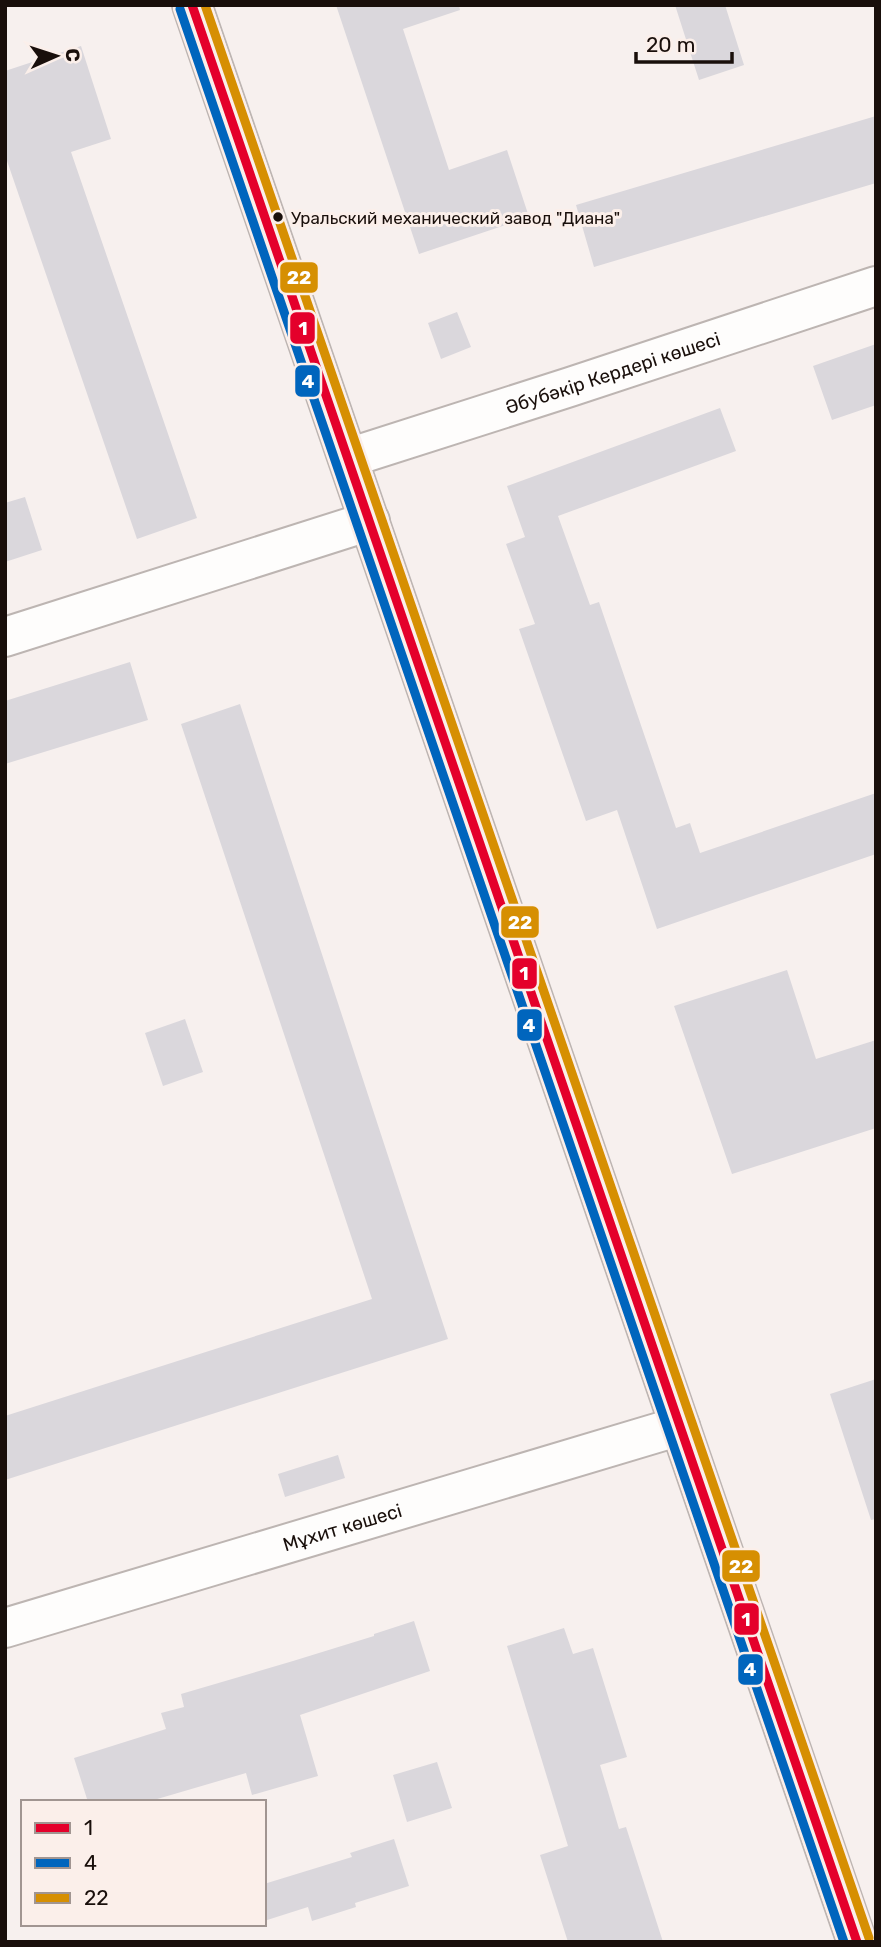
<svg xmlns="http://www.w3.org/2000/svg" width="881" height="1947" font-family="Rubik,sans-serif">
	<style>
		.building { fill: #dad7dc }
		.lines { fill: none; stroke-linecap: round; stroke-linejoin: round }
		.minor-casing { stroke: #bdb5b2; stroke-width: 42 }
		.major-casing { stroke: #bdb5b2; stroke-width: 42 }
		.minor { stroke: #fefdfc; stroke-width: 38 }
		.major { stroke: #fefdfc; stroke-width: 38 }
		.bus-1-casing { stroke: #fbefea; stroke-width: 14 }
		.bus-2-casing { stroke: #fbefea; stroke-width: 14 }
		.bus-3-casing { stroke: #fbefea; stroke-width: 14 }
		.bus-1 { stroke: #e4002b; stroke-width: 9 }
		.bus-2 { stroke: #0065bd; stroke-width: 9 }
		.bus-3 { stroke: #d68f02; stroke-width: 9 }
		.bus-dot { fill: #190f0b; stroke: #fbefea; stroke-width: 2.5 }
		.labels { text-anchor: middle; stroke-width: 6; stroke-linejoin: round; paint-order: stroke }
		.bus-label { font-size: 17px; fill: #190f0b; stroke: #fbefea; text-anchor: start }
		.street-label { font-size: 19px; fill: #190f0b; stroke: #fbefea }
		.line-badge { stroke: #fbefea; stroke-width: 2.5 }
		.badge-label { font-size: 19px; text-anchor: middle; font-weight: bold; fill: #fff }
	</style>
	<rect width="100%" height="100%" fill="#f7f0ee"/>
	<!-- building -->
	<path class="building" d="M336,5h123l1,5 -57,19 46,141 58,-20 22,67 -110,37z
		M675,5h50l19,60 -45,15z
		M81,46l30,93 -40,13 126,366 -60,21 -132,-384v-84z
		M876,116v67l-282,84 -18,-62z
		M457,312l14,35 -30,12 -13,-36z
		M876,344v61l-44,15 -19,-54z
		M720,408l16,43 -178,65 32,89 9,-3 77,226 14,-5 10,30 176,-60v61l-219,75 -40,-119 -31,11 -67,-192 16,-5 -29,-80 19,-7 -18,-51z
		M25,497l17,53 -37,12v-59z
		M130,662l18,58 -143,44v-63z
		M240,704l208,635 -443,141v-64l367,-117 -191,-575z
		M787,970l29,89 60,-19v88l-144,46 -58,-168z
		M185,1019l18,53 -40,14 -18,-53z
		M876,1379v140l-5,1 -41,-126z
		M338,1455l7,23 -60,19 -7,-23z
		M414,1621l16,50 -130,44 18,61 -66,19 -6,-22 -99,29h-59l-14,-44 92,-29 -5,-16 23,-6 -3,-13 112,-33 81,-25v-2z
		M564,1628l9,26 20,-6 34,109 -27,8 19,64 7,-2 37,115h-95l-28,-87 28,-9 -61,-200z
		M437,1762l15,46 -45,14 -14,-47z
		M394,1839l15,47 -54,17 1,4 -44,14 -4,-14 -44,14v-37l88,-27 -2,-4z"/>
	<g class="lines">
		<defs>
			<g id="minor">
				<path id="s1" d="M348,458l222,-71 306,-101"/>
				<path d="M5,637l365,-116"/>
				<path id="s2" d="M5,1628l675,-202"/>
			</g>
			<path id="major" d="M192,5l665,1937"/>
		</defs>
		<!-- minor casing -->
		<use href="#minor" class="minor-casing"/>
		<!-- major casing -->
		<use href="#major" class="major-casing"/>
		<!-- minor -->
		<use href="#minor" class="minor"/>
		<!-- major -->
		<use href="#major" class="major"/>
		<defs>
			<path id="bus-1" d="M192,5l665,1937"/>
			<path id="bus-2" d="M180,9l664,1933"/>
			<path id="bus-3" d="M205,5l664,1933"/>
		</defs>
		<!-- bus-1 casing -->
		<use href="#bus-1" class="bus-1-casing"/>
		<!-- bus-2 casing -->
		<use href="#bus-2" class="bus-2-casing"/>
		<!-- bus-3 casing -->
		<use href="#bus-3" class="bus-3-casing"/>
		<!-- bus-1 -->
		<use href="#bus-1" class="bus-1"/>
		<!-- bus-2 -->
		<use href="#bus-2" class="bus-2"/>
		<!-- bus-3 -->
		<use href="#bus-3" class="bus-3"/>
	</g>
	<!-- markers -->
	<circle class="bus-dot" cx="278" cy="217" r="6"/>
	<g class="labels">
		<!-- bus labels -->
		<g class="bus-label">
			<text x="291" y="224">Уральский механический завод "Диана"</text>
		</g>
		<!-- street labels -->
		<g class="street-label">
			<text dy="7" stroke="none"><textPath href="#s1" startOffset="278">Әбубәкір Кердері көшесі</textPath></text>
			<text dy="7" stroke="none"><textPath href="#s2" startOffset="352">Мұхит көшесі</textPath></text>
		</g>
	</g>
	<g class="line-badge">
		<rect x="279" y="261" width="40" height="33" rx="7" fill="#d68f02"/>
		<rect x="289" y="311" width="27" height="34" rx="7" fill="#e4002b"/>
		<rect x="294" y="364" width="27" height="34" rx="7" fill="#0065bd"/>
		<rect x="500" y="905" width="40" height="34" rx="7" fill="#d68f02"/>
		<rect x="511" y="957" width="27" height="33" rx="7" fill="#e4002b"/>
		<rect x="516" y="1008" width="27" height="34" rx="7" fill="#0065bd"/>
		<rect x="721" y="1549" width="40" height="34" rx="7" fill="#d68f02"/>
		<rect x="733" y="1602" width="27" height="34" rx="7" fill="#e4002b"/>
		<rect x="737" y="1653" width="27" height="33" rx="7" fill="#0065bd"/>
	</g>
	<g class="badge-label">
		<text x="299" y="284">22</text>
		<text x="303" y="335">1</text>
		<text x="308" y="388">4</text>
		<text x="520" y="929">22</text>
		<text x="524" y="980">1</text>
		<text x="529" y="1032">4</text>
		<text x="741" y="1573">22</text>
		<text x="746" y="1626">1</text>
		<text x="750" y="1676">4</text>
	</g>
	<!-- border -->
	<rect width="881" height="1947" fill="none" stroke="#190f0b" stroke-width="14"/>
	<!-- legend -->
	<rect x="21" y="1800" width="245" height="126" fill="#fbefea" stroke="#a19591" stroke-width="2"/>
	<rect x="35" y="1823" width="35" height="10" fill="#e4002b" stroke="#a19591" stroke-width="2"/>
	<text x="84" y="1835" font-size="21" fill="#190f0b">1</text>
	<rect x="35" y="1858" width="35" height="10" fill="#0065bd" stroke="#a19591" stroke-width="2"/>
	<text x="84" y="1870" font-size="21" fill="#190f0b">4</text>
	<rect x="35" y="1893" width="35" height="10" fill="#d68f02" stroke="#a19591" stroke-width="2"/>
	<text x="84" y="1905" font-size="21" fill="#190f0b">22</text>
	<!-- north arrow -->
	<g transform="translate(56 56) rotate(87)" stroke="#fbefea" stroke-width="5" paint-order="stroke">
	<path d="M0-5L12 26L0 18L-12 26Z" fill="#190f0b"/>
	<text y="-10" font-size="19" font-weight="bold" text-anchor="middle" fill="#190f0b">С</text>
	</g>
	<!-- scale -->
	<path d="M636 52v10h96v-10" fill="none" stroke="#190f0b" stroke-width="3.5"/>
	<text x="646" y="52" font-size="21" fill="#190f0b" stroke="#fbefea" stroke-width="5" paint-order="stroke">20 m</text>
</svg>
